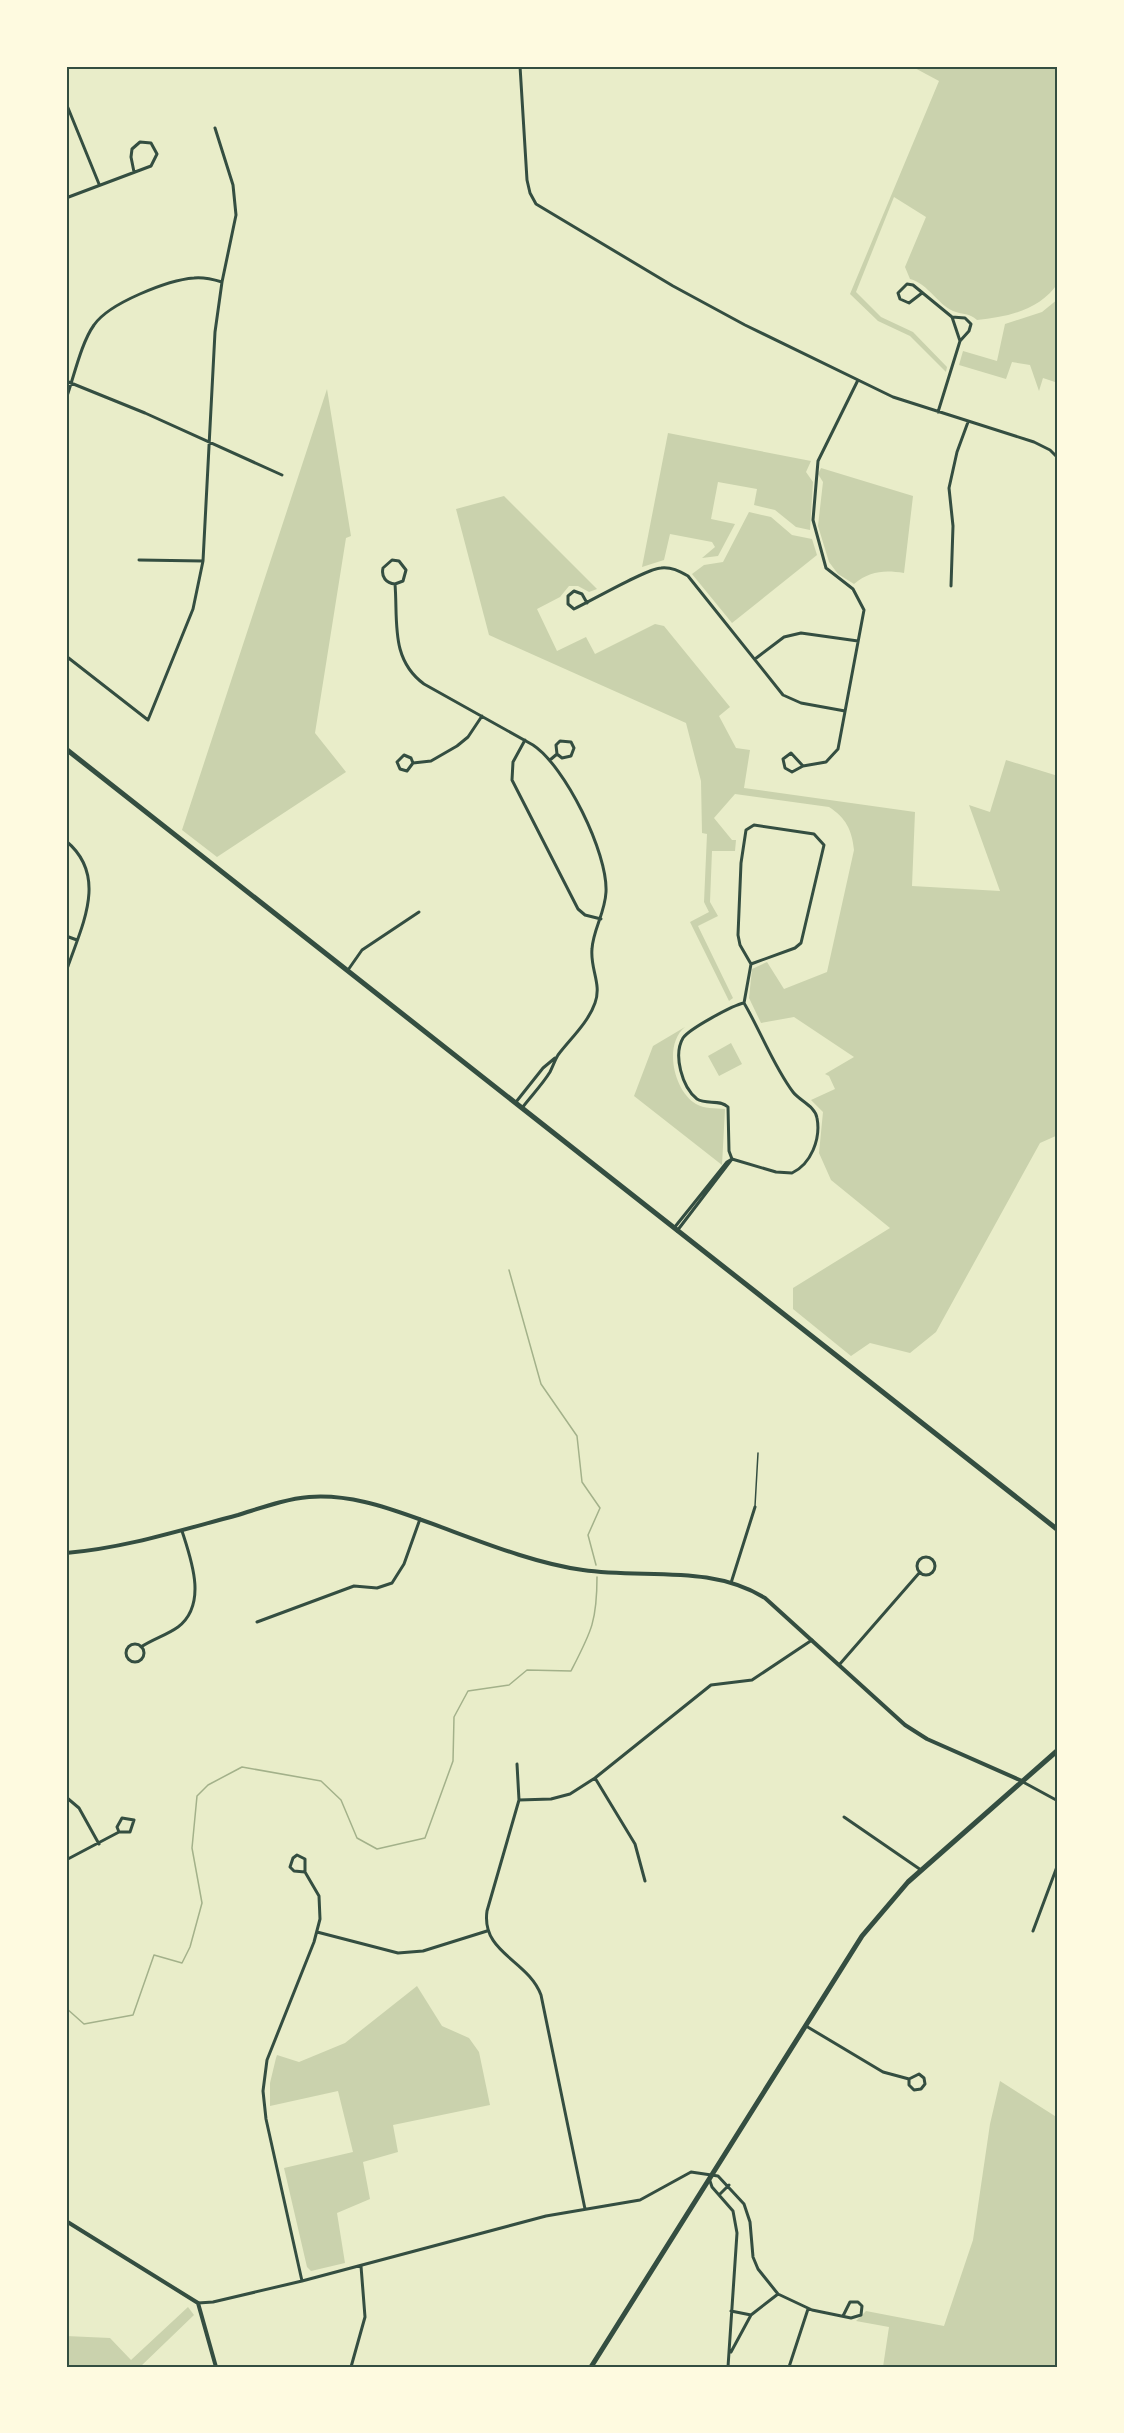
<svg xmlns="http://www.w3.org/2000/svg" width="1124" height="2433" font-family="'Space Grotesk',sans-serif">
	<style>
		.green { fill: #cad2ad }
		.lines { fill: none; stroke-linecap: round; stroke-linejoin: round }
		.stream { stroke: #a3b18a; stroke-width: 1.5 }
		.service { stroke: #344e41; stroke-width: 1.5 }
		.minor { stroke: #344e41; stroke-width: 3 }
		.tertiary { stroke: #344e41; stroke-width: 4 }
		.primary { stroke: #344e41; stroke-width: 5 }
		.trunk { stroke: #344e41; stroke-width: 5 }
		.neatline { fill: none; stroke: #344e41; stroke-width: 2 }
	</style>
	<rect width="100%" height="100%" fill="#e9edc9"/>
	<!-- green -->
	<path class="green" d="M911,66h147v217c-18,27 -50,34 -81,37 -8,-7 -12,-5 -21,-8 -16,-4 -28,-29 -46,-33l-5,-12 21,-50 -32,-20 -38,95 25,25 32,15 34,35 -1,5 -36,-36 -32,-15 -28,-27 89,-213z
		M1058,299v84l-15,-5 -4,13 -9,-26 -18,-3 -6,17 -47,-14 4,-14 34,10 8,-37 37,-12z
		M327,389l24,147 -5,2 -31,195 31,39 -129,85 -35,-27z
		M668,433l143,28 -5,11 7,10 -3,48 -14,-3 -21,-17 -21,-5 3,-16 -39,-7 -7,37 24,5 -17,32 -16,2 13,-11 -3,-5 -42,-8 -6,26 -22,7z
		M821,468l92,28 -9,77c-20,-3 -34,-2 -50,11l-16,-10 -9,-12 -11,-36 5,-44 -5,-8z
		M504,496l93,93 -8,3 -11,-6h-9l-9,11 -23,12 20,42 29,-14 9,17 60,-30 9,2 66,81 -11,9 17,32 14,2 -6,38 171,24 -3,74 88,5 -31,-86 21,7 16,-52 52,16v359l-18,8 -104,189 -26,21 -40,-10 -19,13 -58,-47v-21l97,-60 -59,-48 -12,-27 4,-41 -12,-12 24,-11 -6,-13 -4,-2 29,-17 -60,-40 -33,6 -12,-25 3,-29 15,-7 17,27 43,-17 27,-122c-2,-20 -8,-32 -25,-43l-94,-13 -21,24 18,22h4l-1,11h-23l-2,51 8,14 -20,10 35,72 -4,3 -39,-79 19,-10 -5,-10 3,-68 -5,-1 -1,-52 -15,-58 -197,-88 -33,-126z
		M749,512l22,5 21,18 20,4 5,16 -85,68 -40,-49 12,-9 19,-3z
		M685,1027c-22,18 -11,64 11,77 8,5 19,4 29,5l-3,56 -88,-69 19,-50z
		M731,1043l11,21 -23,12 -11,-20z
		M417,1986l25,40 27,12 10,14 11,53 -97,20 5,27 -35,10 7,37 -33,14 8,50 -34,8 -4,-4 -23,-99 69,-16 -15,-61 -68,15v-23l6,-25 1,-3 22,7 46,-19z
		M1000,2081l58,37v249h-175l6,-40 -33,-6 10,-10 78,15 29,-86 17,-116z
		M188,2307l6,8 -54,52h-74v-31l44,2 21,22z"/>
	<g class="lines">
		<!-- stream -->
		<path class="stream" d="M509,1270l32,114 36,52 5,46 18,26 -12,27 8,30
			M66,2008l18,16 49,-9 21,-60 28,8 8,-16 12,-44 -10,-55 5,-52 11,-11 34,-18 79,14 20,19 16,38 20,11 48,-11 28,-77 1,-44 14,-26 41,-6 18,-15 44,1c20,-39 26,-49 26,-94"/>
		<!-- service -->
		<path class="service" d="M755,1506l3,-53"/>
		<!-- minor -->
		<path class="minor" d="M520,66l7,114 3,13 6,11 137,82 72,39 148,72 141,45 16,8 8,8
			M66,103l33,81
			M66,198l85,-32 6,-12 -6,-11 -11,-1 -8,7 -1,8 3,15
			M922,293l-13,10 -9,-4 -2,-6 9,-9 6,1 39,32
			M66,381l79,32 137,62
			M66,399c8,-22 15,-56 28,-74 15,-22 74,-45 100,-47 9,-1 18,1 28,4
			M938,412l22,-71 9,-10 2,-7 -6,-6 -13,-1 8,24
			M139,560l64,1
			M395,584l8,-3 3,-11 -7,-9 -7,-1 -9,8c-2,9 3,15 12,16 3,37 -5,75 29,100l109,61c32,21 75,108 73,147 -1,21 -13,38 -14,57 -2,20 10,35 3,54 -7,20 -25,36 -37,52 -3,5 -5,11 -8,17 -8,13 -19,24 -28,36
			M951,586l2,-60 -4,-38 8,-36 11,-30
			M587,603l-5,-9 -8,-3 -6,5v8l6,5c17,-8 74,-41 87,-41 11,-1 18,3 27,8l95,119 18,8 44,8
			M66,656l82,64 45,-111 10,-48 12,-229 7,-50 14,-67 -3,-30 -18,-57
			M755,659l29,-22 17,-4 57,8
			M525,740l-12,22 -1,18 66,129 7,6 16,4
			M550,760l7,-6 -1,-9 4,-4 11,1 3,6 -3,8 -9,2 -5,-4
			M413,763l-2,-5 -7,-3 -7,7 3,7 7,2 6,-8 18,-2 26,-15 11,-9 14,-21
			M803,766l-11,6 -7,-4 -2,-9 8,-6 12,13 23,-4 12,-13 26,-139 -11,-21 -27,-21 -13,-48 5,-59 40,-81
			M66,841c44,36 14,88 0,131
			M66,936l11,4
			M348,970l14,-20 57,-38
			M744,1003l7,-39 44,-16 6,-5 23,-98 -10,-11 -60,-9 -8,5 -5,33 -3,72 2,10 11,19
			M516,1102l27,-34 12,-10
			M732,1159l44,13 16,1c19,-9 29,-34 25,-55 -2,-12 -17,-17 -24,-26 -19,-25 -33,-62 -49,-89
			M732,1159l-3,-8 -1,-44c-8,-8 -22,-2 -31,-8 -15,-12 -24,-44 -14,-61 6,-9 50,-33 61,-35
			M674,1228l53,-66 5,-3
			M677,1231l55,-72
			M917 1566a9 9 0 1 1 18 0a9 9 0 1 1-18 0Z
			M731,1583l24,-76
			M257,1622l97,-36 23,2 15,-5 12,-19 16,-45
			M126 1653a9 9 0 1 1 18 0a9 9 0 1 1-18 0Z
			M141,1647c12,-8 26,-12 37,-20 30,-23 13,-68 4,-96
			M839,1665l81,-93
			M517,1764l2,36 -32,111c-6,42 41,49 54,84l44,214
			M595,1778l40,66 10,37
			M1023,1782l35,19
			M66,1797l13,11 20,36
			M519,1800l32,-1 19,-5 25,-16 116,-93 41,-5 60,-40
			M844,1817l77,53
			M66,1860l53,-28h11l4,-12 -12,-2 -5,9 2,5
			M1033,1931l25,-67
			M317,1932l81,21 25,-2 64,-20
			M806,2026l77,46 26,7 10,-5 5,4 1,6 -4,5 -7,1 -5,-5v-6
			M710,2181l2,6 21,24 4,22 -9,134
			M720,2194l9,-9
			M302,2281l-36,-162 -3,-28 4,-31 47,-118 6,-23 -1,-23 -14,-24 -11,-1 -4,-4 3,-9 4,-3 8,4v13
			M198,2303l15,-1 89,-21 244,-65 94,-16 51,-28 27,4 26,28 6,18 3,35 5,12 20,25 34,16 39,8 10,-3 1,-9 -4,-4h-8l-7,14
			M731,2311l20,4
			M731,2352l20,-37 27,-21
			M351,2367l14,-50 -4,-51
			M789,2367l19,-58"/>
		<!-- tertiary -->
		<path class="tertiary" d="M66,1553c59,-5 115,-23 172,-38 23,-7 47,-16 71,-18 38,-3 74,9 110,22 51,18 111,44 164,51 61,9 127,-6 182,28l140,127 22,14 95,42
			M66,2221l132,82 18,64"/>
		<!-- primary -->
		<path class="primary" d="M66,749l992,781"/>
		<!-- trunk -->
		<path class="trunk" d="M591,2367l271,-431 46,-54 150,-132"/>
	</g>
	<!-- border -->
	<rect width="1124" height="2433" fill="none" stroke="#fefae0" stroke-width="135"/>
	<rect x="68" y="68" width="988" height="2298" class="neatline"/>
</svg>
